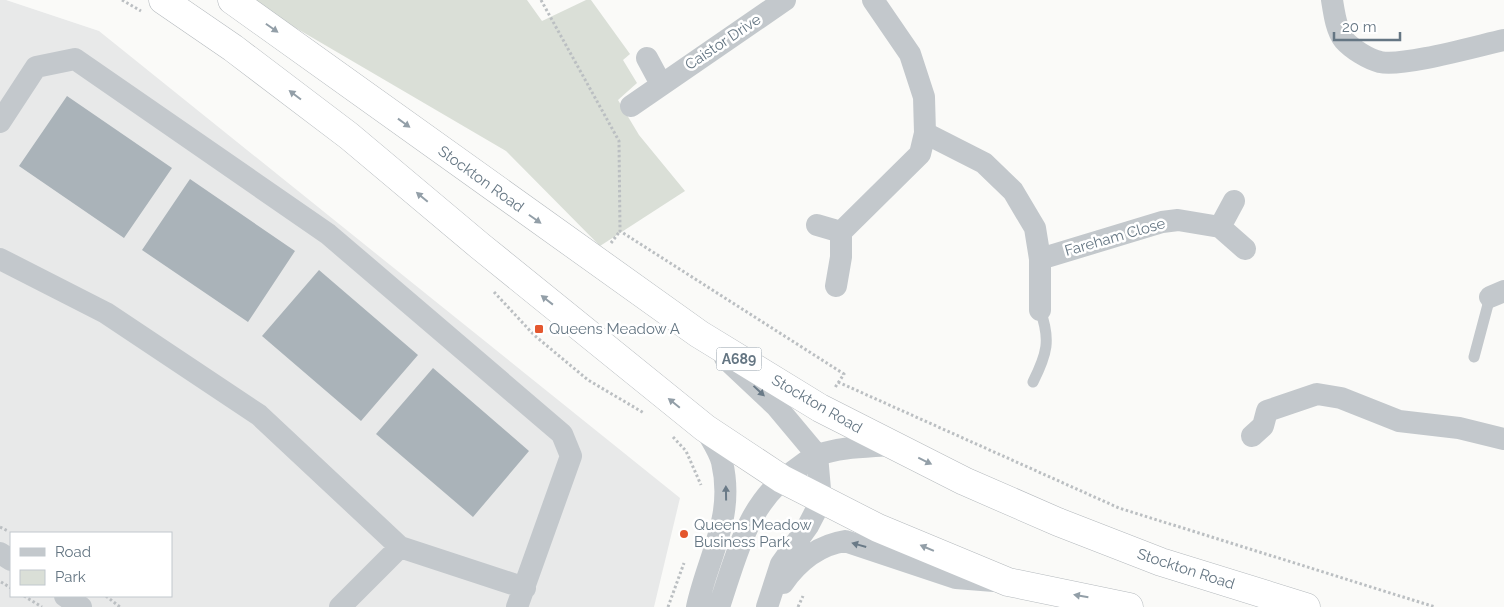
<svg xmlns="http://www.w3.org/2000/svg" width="1504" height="607" font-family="Raleway,sans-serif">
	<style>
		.built { fill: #e8e9e9; fill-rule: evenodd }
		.green { fill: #dadfd7 }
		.building { fill: #aab3b9 }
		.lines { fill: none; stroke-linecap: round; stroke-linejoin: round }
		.highway-casing { stroke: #b4b9bd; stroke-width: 29 }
		.path { stroke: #bbbfc2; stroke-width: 3; stroke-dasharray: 2.5 2.5; stroke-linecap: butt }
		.lane { stroke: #c3c8cc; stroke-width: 11 }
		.street { stroke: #c3c8cc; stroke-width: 22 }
		.highway { stroke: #fff; stroke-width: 28 }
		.oneway { fill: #939fa8 }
		.oneway2 { fill: #6a7a87 }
		.poi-dot { fill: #e4572e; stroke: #fff; stroke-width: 2 }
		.labels { text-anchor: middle; stroke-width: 5; stroke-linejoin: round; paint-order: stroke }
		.shield { fill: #fff; stroke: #939fa8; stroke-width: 1 }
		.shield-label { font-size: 14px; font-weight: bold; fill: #657683 }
		.street-label { font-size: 15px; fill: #657683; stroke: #fff }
		.poi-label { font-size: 15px; fill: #657683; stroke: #fff; text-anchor: start }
	</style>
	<rect width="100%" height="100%" fill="#fafaf8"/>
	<!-- built -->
	<path class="built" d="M0,0h6l93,31 581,467 -26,109h-654zM11,533h160v63h-160z"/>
	<!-- green -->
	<path class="green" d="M248,0h279l15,21 44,-21h5l39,54 -7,6 14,23 -19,17 21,35 46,56 -85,55 -94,-95z"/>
	<!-- building -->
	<path class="building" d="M67,96l105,72 -48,70 -105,-72z
		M190,179l105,72 -47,71 -106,-72z
		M319,270l99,85 -57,66 -99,-85z
		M433,368l96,83 -56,66 -97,-83z
		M683,531l5,1 -3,6 -4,-1z"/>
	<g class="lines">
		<defs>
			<path id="highway" d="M163,0l70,48 116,88 131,110 225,182 77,51 96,49 130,54 121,25
				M232,0l467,334 121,74 144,73 94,41 103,40 145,45"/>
		</defs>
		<!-- highway casing -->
		<use href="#highway" class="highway-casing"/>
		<!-- path -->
		<path class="path" d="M122,0l19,11
			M541,0l78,141 1,90 224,143 -10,15
			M611,243l9,-12
			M494,292l40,43 54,45 56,33
			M838,382l281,126 316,99
			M673,437l13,14 15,34
			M0,527l8,4
			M1,582l10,6
			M24,596l18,11
			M106,596l14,11
			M668,607l16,-44
			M798,607l5,-11"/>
		<!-- lane -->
		<path class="lane" d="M1474,357l16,-60
			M1033,382c14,-28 18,-42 7,-72"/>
		<!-- street -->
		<path class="street" d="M1332,0c2,12 4,30 12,40 8,9 24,19 36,22 23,5 97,-16 124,-22
			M647,58l14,26
			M631,106l154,-106
			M0,122l36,-55 39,-8 253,175 234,200 9,22 -54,151
			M925,133l59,30 29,28 22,37 5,31v51
			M1234,201l-14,26 25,22
			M817,225l24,7v25l-5,29
			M841,232l79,-78 5,-21 -1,-36 -14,-43 -37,-54
			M0,259l106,54 153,102 141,132 125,41
			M1040,259l122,-37 16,-2 42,7
			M1490,297l14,-6
			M725,358l51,48 41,49 4,46 -13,25 -27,38 -14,43
			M1252,436l11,-10 4,-15 50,-17 24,4 58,23 60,7 45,11
			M0,553l11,7
			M783,583c15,-21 36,-38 62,-42l111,37 38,3
			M65,596l16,11
			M340,607l60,-60
			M697,607c11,-51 38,-90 25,-145 -3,-12 -12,-24 -17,-34
			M719,607c18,-53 28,-104 76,-137 7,-5 15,-12 23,-15 22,-8 48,-8 72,-10"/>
		<!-- highway -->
		<use href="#highway" class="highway"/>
	</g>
	<!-- one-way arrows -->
	<defs><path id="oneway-solid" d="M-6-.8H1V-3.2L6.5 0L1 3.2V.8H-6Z" transform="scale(1.25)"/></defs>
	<g class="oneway">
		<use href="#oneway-solid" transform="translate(272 28) rotate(35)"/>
		<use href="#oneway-solid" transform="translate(295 95) rotate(-143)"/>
		<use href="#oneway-solid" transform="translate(404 123) rotate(36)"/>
		<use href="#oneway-solid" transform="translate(422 197) rotate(-140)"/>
		<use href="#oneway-solid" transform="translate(535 219) rotate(35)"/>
		<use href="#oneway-solid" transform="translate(547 300) rotate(-142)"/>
		<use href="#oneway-solid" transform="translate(674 403) rotate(-141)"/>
		<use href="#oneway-solid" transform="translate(925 461) rotate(26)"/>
		<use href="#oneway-solid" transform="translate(927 548) rotate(-157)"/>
		<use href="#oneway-solid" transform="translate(1081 596) rotate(-170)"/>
	</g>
	<g class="oneway2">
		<use href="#oneway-solid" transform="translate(759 391) rotate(43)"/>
		<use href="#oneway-solid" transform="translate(726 493) rotate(-91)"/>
		<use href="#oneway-solid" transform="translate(859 545) rotate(-164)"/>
	</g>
	<!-- markers -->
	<g class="poi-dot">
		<rect x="534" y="324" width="10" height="10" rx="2.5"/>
		<circle cx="684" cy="534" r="5"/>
	</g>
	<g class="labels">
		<!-- shield labels -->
		<rect class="shield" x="716.5" y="347.5" width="45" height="23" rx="4"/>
		<g class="shield-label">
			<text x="739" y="364">A689</text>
		</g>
		<!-- street labels -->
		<g class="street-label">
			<text transform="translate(723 42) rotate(-34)" y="5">Caistor Drive</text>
			<text transform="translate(481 179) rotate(36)" y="5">Stockton Road</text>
			<text transform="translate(1115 237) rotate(-16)" y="5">Fareham Close</text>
			<text transform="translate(817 404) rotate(30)" y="5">Stockton Road</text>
			<text transform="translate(1186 569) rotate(18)" y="5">Stockton Road</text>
		</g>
		<!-- poi labels -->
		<g class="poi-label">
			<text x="549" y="334">Queens Meadow A</text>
			<text x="694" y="530">Queens Meadow<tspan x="694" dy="17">Business Park</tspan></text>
		</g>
	</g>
	<!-- legend -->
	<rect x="10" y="532" width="162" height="65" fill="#ffffff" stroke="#c1c8cd"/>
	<rect x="20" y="548" width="25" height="8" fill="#c3c8cc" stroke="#c1c8cd"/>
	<text x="55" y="557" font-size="15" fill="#657683">Road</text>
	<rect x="20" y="570" width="25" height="15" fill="#dadfd7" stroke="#c1c8cd"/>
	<text x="55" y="582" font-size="15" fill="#657683">Park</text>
	<!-- scale -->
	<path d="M1334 32v8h66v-8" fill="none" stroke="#657683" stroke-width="2.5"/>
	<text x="1342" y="32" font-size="15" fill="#657683" stroke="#ffffff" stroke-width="4" paint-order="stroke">20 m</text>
</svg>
